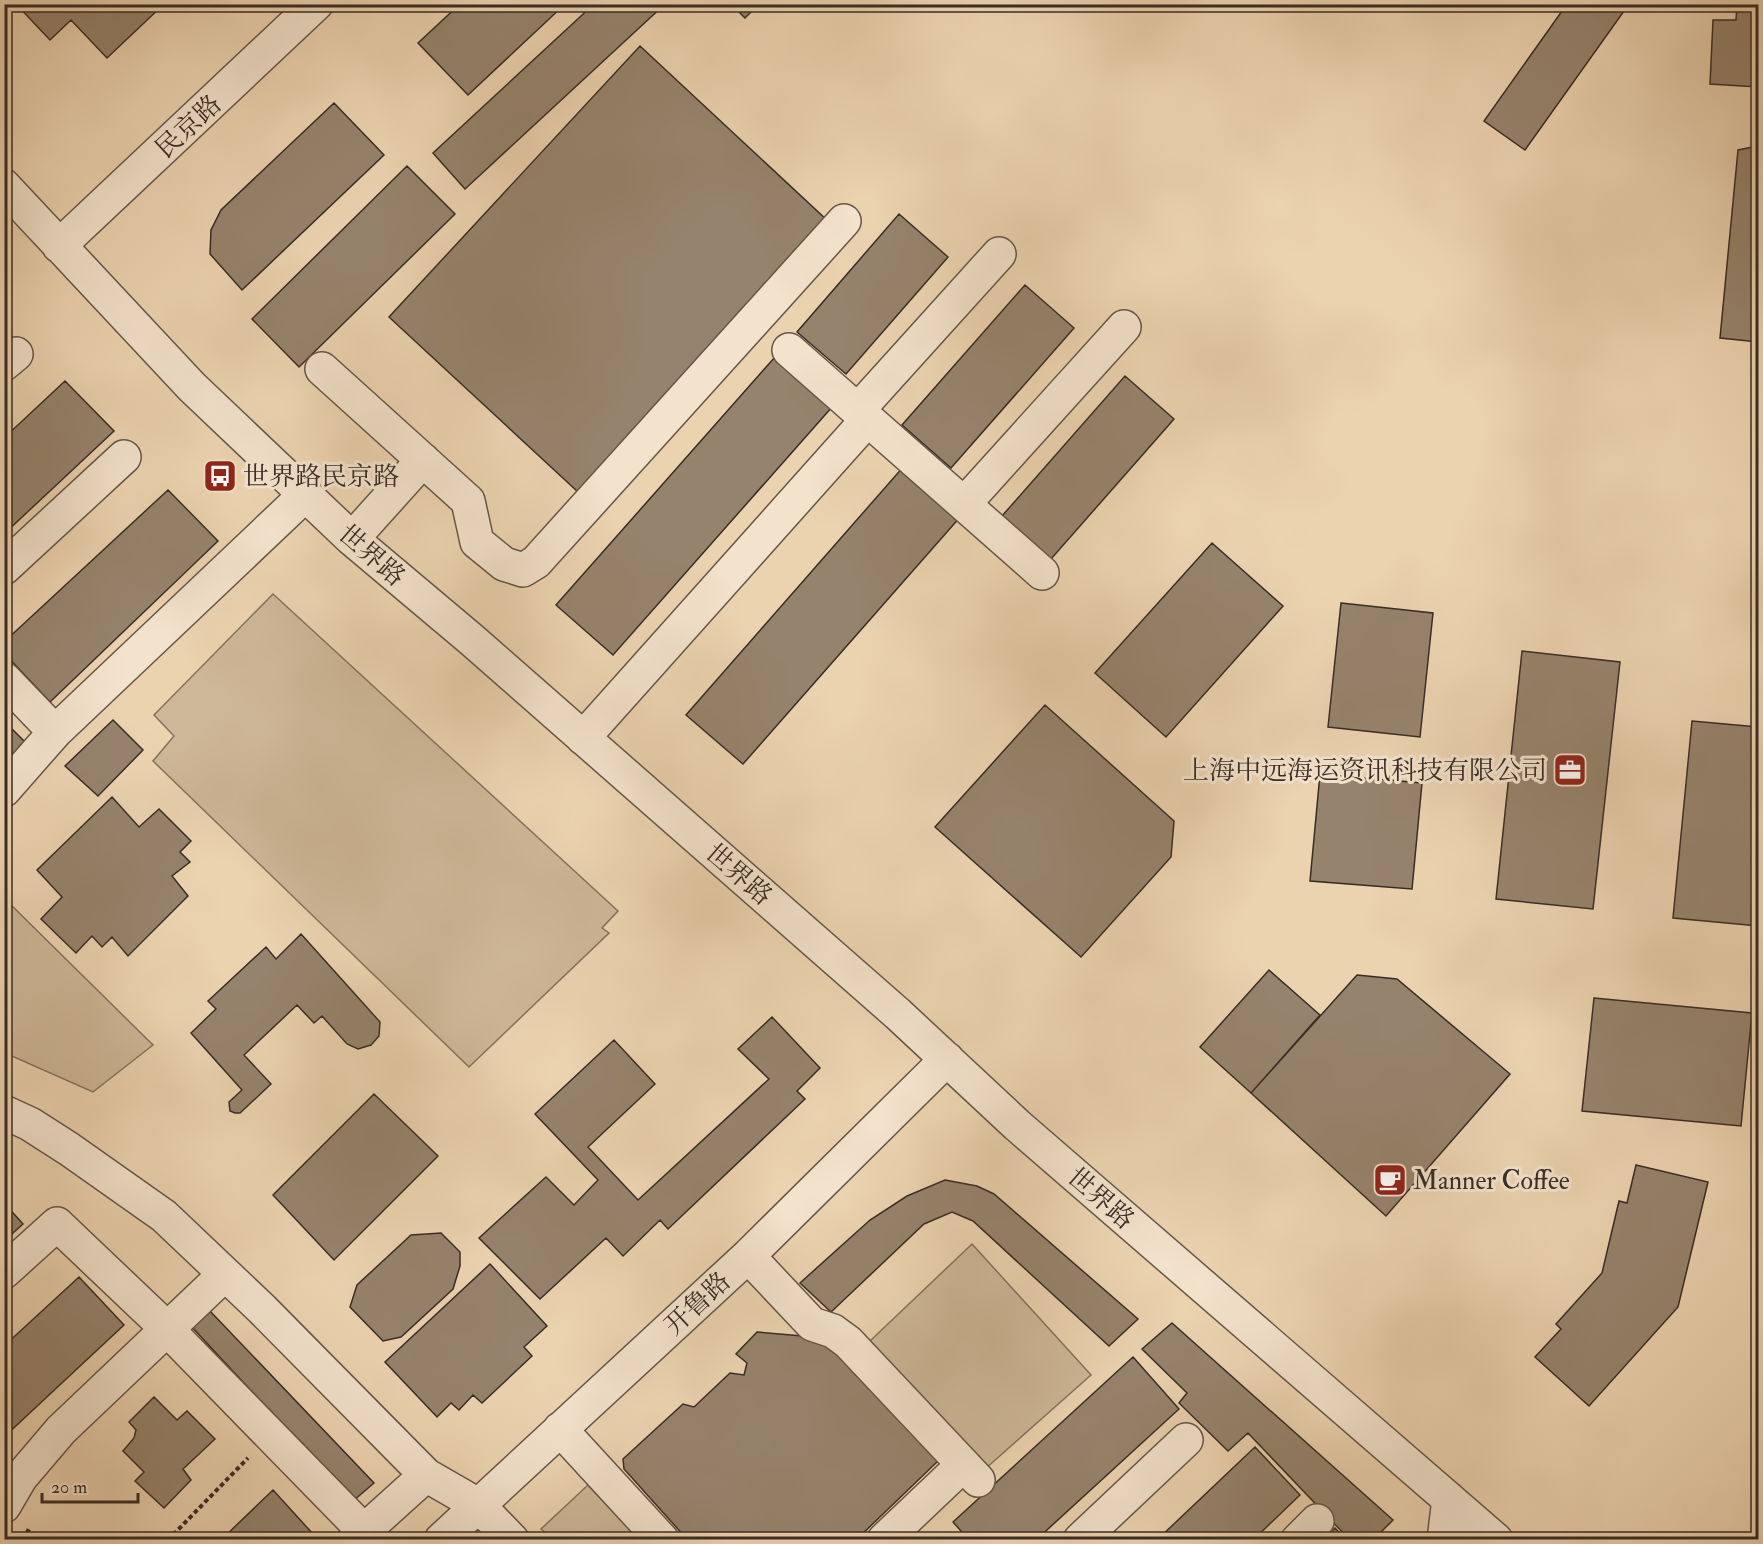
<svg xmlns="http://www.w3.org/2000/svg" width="1763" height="1544" font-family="'IM FELL Double Pica','Noto Serif SC',serif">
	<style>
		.green { fill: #ceb798; stroke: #84725e; stroke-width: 1.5 }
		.building { fill: #96836d; stroke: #392c25; stroke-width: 1.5 }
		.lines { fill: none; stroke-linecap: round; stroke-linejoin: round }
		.minor-casing { stroke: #665648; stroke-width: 36 }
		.path { stroke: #392c25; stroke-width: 4; stroke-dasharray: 4.5 3; stroke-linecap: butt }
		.minor { stroke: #f3e2cc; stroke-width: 33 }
		.labels { text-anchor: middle; stroke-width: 6; stroke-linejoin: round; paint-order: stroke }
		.street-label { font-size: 26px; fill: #392c25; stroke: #f3e2cc }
		.poi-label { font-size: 26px; fill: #392c25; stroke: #f3e2cc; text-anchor: start }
	</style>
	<rect width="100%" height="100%" fill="#ecd3b0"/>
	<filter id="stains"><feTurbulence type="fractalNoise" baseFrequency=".00333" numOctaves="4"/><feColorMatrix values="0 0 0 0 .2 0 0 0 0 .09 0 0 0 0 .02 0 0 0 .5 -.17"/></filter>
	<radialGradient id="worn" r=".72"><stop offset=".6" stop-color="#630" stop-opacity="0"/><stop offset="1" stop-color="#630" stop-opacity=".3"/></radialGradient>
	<!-- green -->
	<path class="green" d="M273,594l345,317 -16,17 7,5 -140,134 -316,-306 21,-25 -20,-21z
		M4,898l149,147 -60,47 -88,-39z
		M972,1244l119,131 -106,94 -115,-128z
		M588,1485l51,54h-86l-12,-10z"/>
	<!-- building -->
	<path class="building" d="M16,4h148l-57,54 -36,-38 -21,20z
		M460,4h105l-97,91 -50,-52z
		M594,4h71l-200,185 -32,-36z
		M731,4h28l-14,14z
		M1567,4h62l-104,146 -41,-29z
		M1737,4h21v83l-48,-3 3,-64h23z
		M640,46l189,176 -251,270 -189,-175z
		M334,103l50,52 -142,135 -32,-36 1,-24 10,-20z
		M1758,146v196l-38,-4 18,-188z
		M407,166l48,48 -156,153 -47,-48z
		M899,214l49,43 -102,117 -49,-42z
		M1025,285l49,43 -123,140 -49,-43z
		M775,357l57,50 -219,248 -57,-50z
		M1125,376l49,43 -123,140 -49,-43z
		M65,381l49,50 -110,103v-96z
		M904,466l57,50 -218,248 -57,-49z
		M168,490l50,51 -168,161 -46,-49v-11z
		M1212,543l71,63 -117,131 -71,-64z
		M1341,603l92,10 -13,124 -92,-10z
		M1522,651l98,11 -27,247 -97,-10z
		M1045,705l129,116 -3,36 -90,100 -146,-130z
		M113,720l30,30 -45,46 -33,-30z
		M4,721l23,23 -23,22z
		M1692,721l66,6v199l-85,-8z
		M1320,774l102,9 -10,106 -102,-8z
		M112,797l27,30 20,-18 32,32 -11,11 10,10 -18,14 16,20 -60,60 -16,-19 -10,10 -10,-11 -16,17 -35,-34 21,-22 -25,-27z
		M301,934l79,88 -1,14 -8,9 -13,4 -11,-5 -25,-28 -8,7 -17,-18 -53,50 27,29 -31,29h-5l-5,-2 -1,-9 13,-12 -51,-57 25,-24 -8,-8 58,-54 10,12z
		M1269,970l51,45 -69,78 -51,-46z
		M1357,975l40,4 113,95 -124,142 -135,-123z
		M1594,998l158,15 -11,113 -159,-15z
		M772,1017l48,51 -23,23 8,8 -137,130 -8,-9 -37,36 -17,-18 -66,61 -61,-61 67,-61 28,28 24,-25 -63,-66 79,-74 41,44 -67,63 50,53 131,-121 -31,-30z
		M374,1094l64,62 -104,104 -61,-65z
		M1636,1165l72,17 -30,125 -89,99 -54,-49 26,-28 -5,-5 46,-51 17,-72 8,2z
		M945,1180l32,6 17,8 144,125 -29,27 -136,-125 -21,-9 -28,12 -93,88 -31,-29 70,-63 37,-24z
		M4,1203l19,21 -19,17z
		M441,1233l19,19v14l-7,23 -52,48 -18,4 -33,-34 7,-22 54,-50z
		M490,1264l57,62 -23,21 8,9 -50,47 -9,-8 -14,15 -8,-7 -14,14 -52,-55z
		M79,1277l45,48 -120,112v-91z
		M209,1310l165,173 -21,18 -162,-175z
		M1172,1323l221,197 -20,20h-23l-102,-107 -20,18 -49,-48 8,-10 -45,-44z
		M757,1332l80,7 102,121 -83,80 -170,-2 -62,-69 -1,-10 60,-55 11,3 36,-34 14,2 3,-12 -11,-9z
		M1133,1357l46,52 -143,131h-67l-16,-18z
		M154,1397l23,23 10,-9 28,28 -32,30 8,11 -27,28 -29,-27 9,-9 -21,-21 11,-13 2,-8 -7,-8z
		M1255,1447l45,48 -47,45h-96z
		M273,1490l40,44 -6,6h-86z
		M1335,1528l11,12h-24z"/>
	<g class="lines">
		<defs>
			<path id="minor" d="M4,186l188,201 160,152 120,101 426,374 119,111 479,415
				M59,246l257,-242
				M789,350l253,223
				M4,364l12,-10
				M322,369l146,132 9,41 27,22 19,6 13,-8 308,-341
				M858,410l141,-156
				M964,504l160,-177
				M352,539l71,-79
				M4,568l120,-111
				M4,679l51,53
				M583,738l285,-319
				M4,790l51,-58 250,-237
				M4,1112l26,12 39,25 95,67 98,93 164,166 52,30 34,35
				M748,1256l64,68 21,7 15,11 130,138
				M4,1272l53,-48 102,97 205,210
				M560,1429l102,111
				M4,1506l17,-29 40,-47 164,-156
				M354,1540l72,-65
				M441,1540l307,-284 199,-197
				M884,1540l79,-75
				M1080,1540l106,-100
				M1298,1540l19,-19
				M1444,1540l5,-41"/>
		</defs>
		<!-- minor casing -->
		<use href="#minor" class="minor-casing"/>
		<!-- path -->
		<path class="path" d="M26,1530l21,10
			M168,1540l80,-82"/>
		<!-- minor -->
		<use href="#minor" class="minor"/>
	</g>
	<!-- icons -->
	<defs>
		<symbol id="bus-square" viewBox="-11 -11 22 22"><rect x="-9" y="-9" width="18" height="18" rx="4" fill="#8f2418" stroke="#f3e2cc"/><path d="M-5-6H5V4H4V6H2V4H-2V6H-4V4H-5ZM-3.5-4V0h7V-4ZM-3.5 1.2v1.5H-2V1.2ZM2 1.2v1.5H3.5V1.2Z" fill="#fff"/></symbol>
		<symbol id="office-square" viewBox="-11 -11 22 22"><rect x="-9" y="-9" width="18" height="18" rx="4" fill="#8f2418" stroke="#f3e2cc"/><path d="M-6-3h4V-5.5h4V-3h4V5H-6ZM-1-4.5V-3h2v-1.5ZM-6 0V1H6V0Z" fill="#fff"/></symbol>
		<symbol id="cafe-square" viewBox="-11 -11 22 22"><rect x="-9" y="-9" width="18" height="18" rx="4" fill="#8f2418" stroke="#f3e2cc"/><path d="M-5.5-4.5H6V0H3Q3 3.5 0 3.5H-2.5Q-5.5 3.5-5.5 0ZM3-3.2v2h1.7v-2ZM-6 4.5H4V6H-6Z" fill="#fff"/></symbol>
	</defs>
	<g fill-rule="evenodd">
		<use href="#bus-square" x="201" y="457" width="38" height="38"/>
		<use href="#office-square" x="1551" y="751" width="38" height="38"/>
		<use href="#cafe-square" x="1371" y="1161" width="38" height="38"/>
	</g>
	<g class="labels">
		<!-- street labels -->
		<g class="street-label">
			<text transform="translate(188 126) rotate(-43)" y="9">民京路</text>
			<text transform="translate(372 555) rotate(41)" y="9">世界路</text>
			<text transform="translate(739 874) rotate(41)" y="9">世界路</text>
			<text transform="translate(1101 1198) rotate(41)" y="9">世界路</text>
			<text transform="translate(697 1303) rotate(-43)" y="9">开鲁路</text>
		</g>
		<!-- poi labels -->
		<g class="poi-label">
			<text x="243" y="485">世界路民京路</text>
			<text x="1547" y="779" text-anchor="end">上海中远海运资讯科技有限公司</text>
			<text x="1413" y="1189">Manner Coffee</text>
		</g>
	</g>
	<!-- margin -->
	<rect width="1763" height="1544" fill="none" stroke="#ecd3b0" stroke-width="24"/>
	<rect x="6" y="6" width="1751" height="1532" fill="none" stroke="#392c25" stroke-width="3"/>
	<rect x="12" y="12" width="1739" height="1520" fill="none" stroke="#392c25" stroke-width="1.5"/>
	<!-- scale -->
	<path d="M42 1493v9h96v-9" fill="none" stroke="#392c25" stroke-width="3"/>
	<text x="51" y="1493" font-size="18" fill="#392c25" stroke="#f3e2cc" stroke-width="4.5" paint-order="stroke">20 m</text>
	<rect width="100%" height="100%" filter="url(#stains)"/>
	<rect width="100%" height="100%" fill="url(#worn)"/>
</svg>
